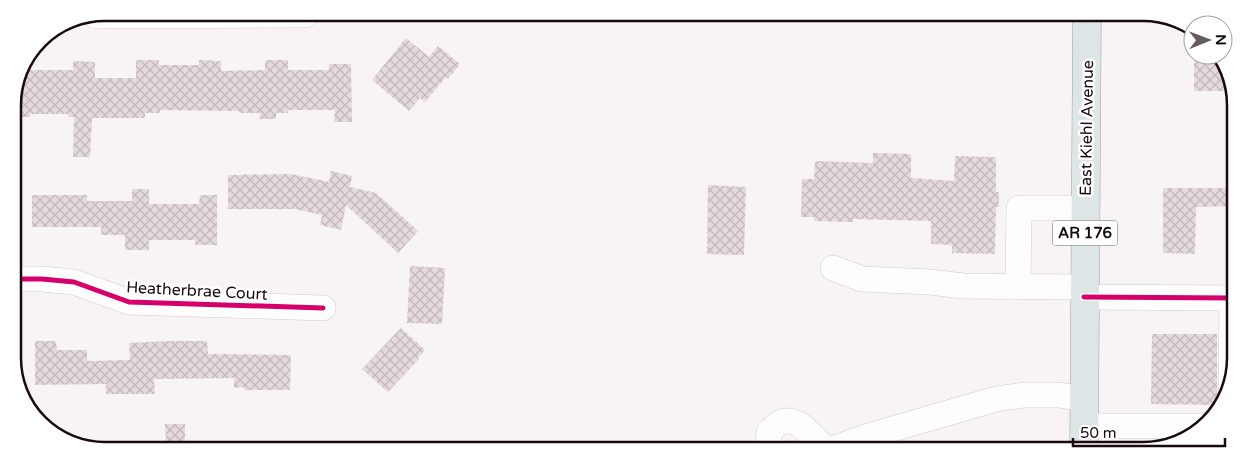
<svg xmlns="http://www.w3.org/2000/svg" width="1248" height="463" font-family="'Varela Round',sans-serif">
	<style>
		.building { fill: url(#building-cross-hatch) }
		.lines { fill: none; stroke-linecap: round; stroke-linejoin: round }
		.minor-casing { stroke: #d3c9cb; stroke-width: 26 }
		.major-casing { stroke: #97a0a4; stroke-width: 29 }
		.minor { stroke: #fefdfd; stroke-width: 25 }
		.major { stroke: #dee5e7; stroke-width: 28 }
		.cycleway-casing { stroke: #fff; stroke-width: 8 }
		.cycleway { stroke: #d6006c; stroke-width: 5 }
		.labels { text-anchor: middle; stroke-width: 5; stroke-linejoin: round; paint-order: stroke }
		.shield { fill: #fff; stroke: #5d5456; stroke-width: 1 }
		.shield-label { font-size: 15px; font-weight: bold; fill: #180a0e }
		.street-label { font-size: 16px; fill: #180a0e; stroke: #fff }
		.rim { fill: none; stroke: #180a0e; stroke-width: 2.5 }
	</style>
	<defs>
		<pattern id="building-cross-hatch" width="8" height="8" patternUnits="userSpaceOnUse" patternTransform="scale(1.25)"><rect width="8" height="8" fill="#e4d9dc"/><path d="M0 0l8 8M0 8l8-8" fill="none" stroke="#c3b9bc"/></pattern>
	</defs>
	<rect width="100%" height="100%" fill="#f8f3f4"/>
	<!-- building -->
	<path class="building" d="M406,38l23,19 9,-11 22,18 -12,15 -2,-2 -21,25 -5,-4 -11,13 -37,-31z
		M1194,55h23l12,26v10h-35z
		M136,60h23v5h40v-5l22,1v10l44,-1v-10h23v10h41v-6h22l1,58h-18l1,-12h-47v3h-12v6h-17l1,-6h-21v-2l-79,-1v3h-15v5h-53l-2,39h-17l1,-40h-6v-3h-38v3h-17v-18l8,-29h52v-9l22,1v16h41z
		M873,153l38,1v24l43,3 1,-25 41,1v35h3v15h-3l-1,47 -43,-1v-8l-21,-1v-23l-78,-2v3l-39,-1v-4h-13l1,-38h12l1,-18 58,2z
		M331,171l21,5 -2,11 26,6 42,38 -20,22 -52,-48 -5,25 -21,-5 2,-10 -27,-6h-67v-34l63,-1 38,8z
		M708,185l38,2 -2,68 -37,-1z
		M1163,188h69v18l-36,1 -1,47 -32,-1z
		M132,189h17v15h50l1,-9h17v50h-22v-5h-46v10h-24v-15h-24v-8h-69v-32h55v6h45z
		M410,266l35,2 -3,56 -35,-1z
		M401,328l24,22 -7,8 1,1 -31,33 -26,-23z
		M1152,334h65v53l1,18 -67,-1z
		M35,341h21l1,9h30v11l43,-1 -1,-17 40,-2h38l1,13 83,1 -1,35h-46v-3l-10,1v-10l-80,1 1,15h-49v-10l-71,1z
		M165,424h20v18l-19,1z"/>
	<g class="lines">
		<defs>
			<path id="minor" d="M96,16l209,-1 3,-2
				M833,268l29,11 68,3 33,4 121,1
				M14,279h28l32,3 55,20 194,6
				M1018,287l1,-79h66
				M1084,297l148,1
				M1231,387l1,-89
				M1084,426h119
				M768,449l1,-17c3,-2 6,-6 9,-8 18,-12 36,14 47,25
				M833,449l32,-12 131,-38 28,-4h35l25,4"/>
			<path id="major" d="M1084,450l3,-433"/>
		</defs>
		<!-- minor casing -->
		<use href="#minor" class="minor-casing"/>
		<!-- major casing -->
		<use href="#major" class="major-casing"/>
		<!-- minor -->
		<use href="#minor" class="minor"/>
		<!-- major -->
		<use href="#major" class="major"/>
		<defs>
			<path id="cycleway" d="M96,16l209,-1 3,-2
				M14,279h28l32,3 55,20 194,6
				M1084,297l148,1"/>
		</defs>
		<!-- cycleway casing -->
		<use href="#cycleway" class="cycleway-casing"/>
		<!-- cycleway -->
		<use href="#cycleway" class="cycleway"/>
	</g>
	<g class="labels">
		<!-- shield labels -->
		<rect class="shield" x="1052.5" y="220.5" width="65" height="25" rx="4"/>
		<g class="shield-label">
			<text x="1085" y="238">AR 176</text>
		</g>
		<!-- street labels -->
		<g class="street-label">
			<text transform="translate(1086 128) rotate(-89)" y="6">East Kiehl Avenue</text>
			<text transform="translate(197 290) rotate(3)" y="6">Heatherbrae Court</text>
		</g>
	</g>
	<!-- crop -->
	<path d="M0 0H1248V463H0ZM105 21H1143A84 84 0 0 1 1227 105V358A84 84 0 0 1 1143 442H105A84 84 0 0 1 21 358V105A84 84 0 0 1 105 21Z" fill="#fff" fill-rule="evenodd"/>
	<path class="rim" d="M105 21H1143A84 84 0 0 1 1227 105V358A84 84 0 0 1 1143 442H105A84 84 0 0 1 21 358V105A84 84 0 0 1 105 21Z"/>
	<!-- north arrow -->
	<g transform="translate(1208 40) rotate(89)"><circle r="24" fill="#ffffff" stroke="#a39d9f"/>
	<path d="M0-4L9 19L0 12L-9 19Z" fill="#665c5e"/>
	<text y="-8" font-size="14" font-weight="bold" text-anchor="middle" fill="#180a0e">N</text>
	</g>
	<!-- scale -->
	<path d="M1073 438v8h152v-8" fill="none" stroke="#180a0e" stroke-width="2.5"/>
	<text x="1080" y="438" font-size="15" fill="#180a0e" stroke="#ffffff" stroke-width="4" paint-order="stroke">50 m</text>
</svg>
